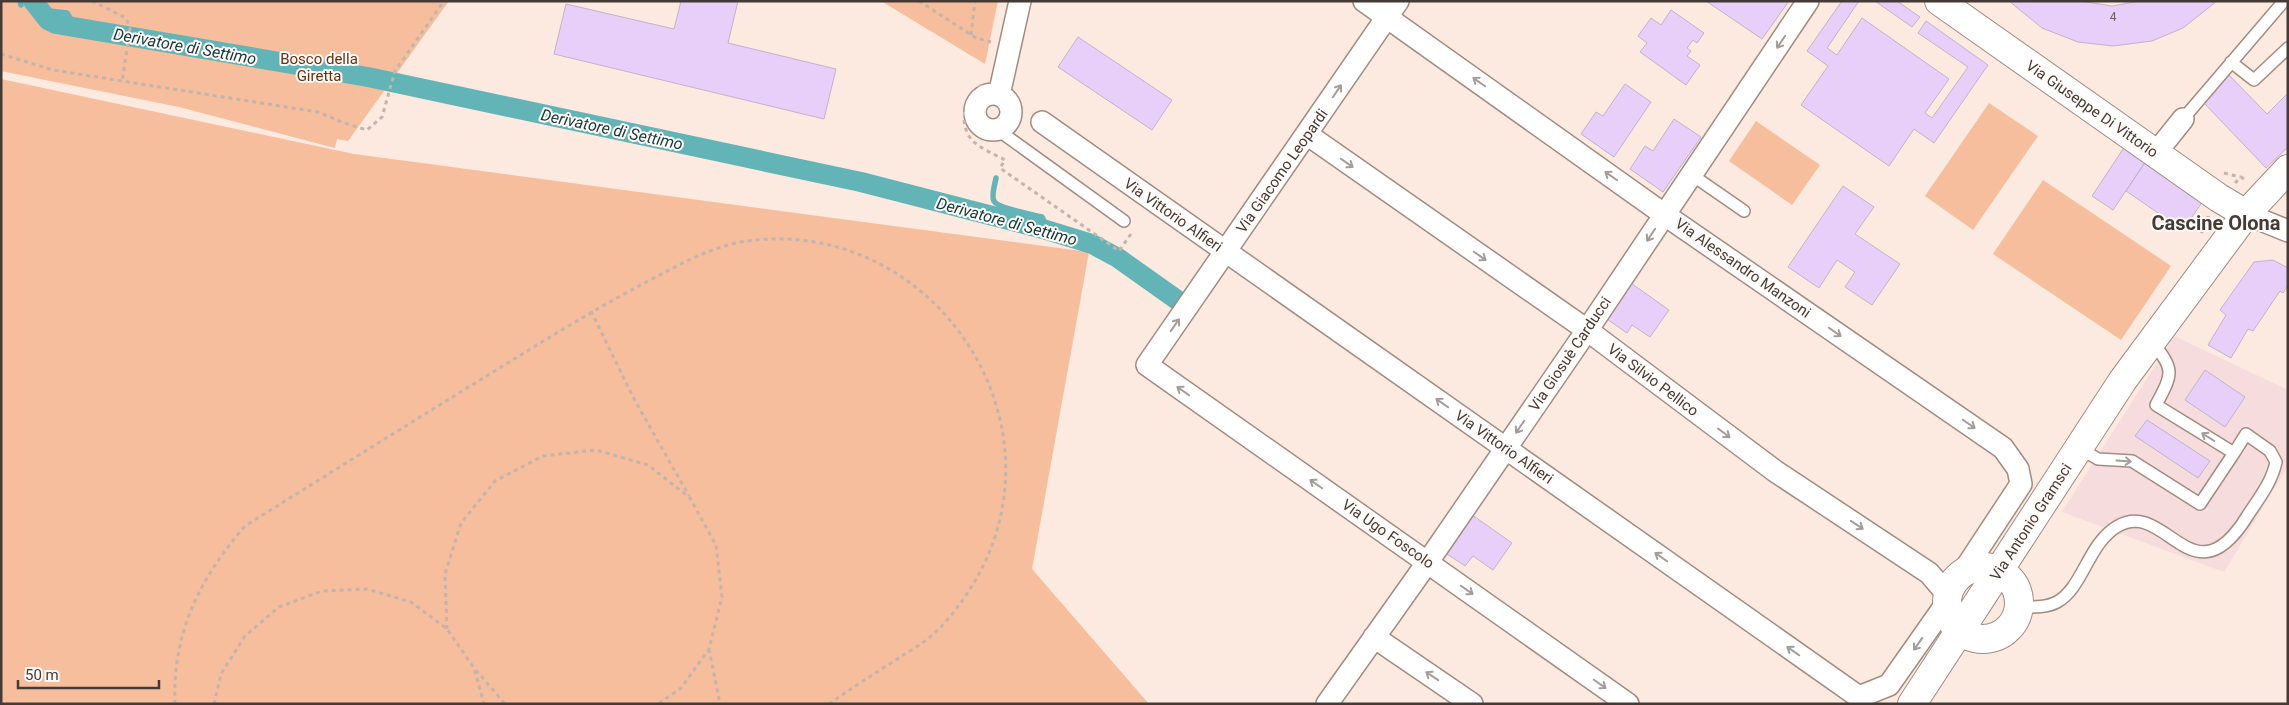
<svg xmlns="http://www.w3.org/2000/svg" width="2289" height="705" font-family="Roboto,sans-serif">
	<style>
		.commercial { fill: #f7dcde }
		.green { fill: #f6be9d }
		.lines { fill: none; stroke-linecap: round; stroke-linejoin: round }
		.stream { stroke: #63b4b7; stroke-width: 5.5 }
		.canal { stroke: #63b4b7; stroke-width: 20 }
		.building { fill: #e7cffa; stroke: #c0b4c9 }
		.lane-casing { stroke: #a28c80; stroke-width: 14 }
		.street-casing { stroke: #a28c80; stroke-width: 24 }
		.secondary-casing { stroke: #a28c80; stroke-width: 30 }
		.path { stroke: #c4b4ab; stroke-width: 3; stroke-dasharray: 4 4; stroke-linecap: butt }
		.lane { stroke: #fff; stroke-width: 11 }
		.street { stroke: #fff; stroke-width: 21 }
		.secondary { stroke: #fff; stroke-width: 28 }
		.oneway { stroke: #a29d9a }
		.labels { text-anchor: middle; stroke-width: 4; stroke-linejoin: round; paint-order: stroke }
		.number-label { font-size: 12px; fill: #6d6067 }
		.park-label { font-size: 15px; fill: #66320e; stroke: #fffaf7 }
		.street-label { font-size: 15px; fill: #443b36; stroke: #fffaf7 }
		.water-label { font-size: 16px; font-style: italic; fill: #11393a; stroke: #fffaf7 }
		.district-label { font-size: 20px; font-weight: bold; fill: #443b36; stroke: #fffaf7 }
	</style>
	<rect width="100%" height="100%" fill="#fce9df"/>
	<!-- commercial -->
	<path class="commercial" d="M2174,336l114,54v76l-64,106 -162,-60z"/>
	<!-- green -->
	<path class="green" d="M1,1h448l-101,140 -11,-2 -2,9 -156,-41 -178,-36z
		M881,1h117l-13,63z
		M1,79l353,75 735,98 -57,317 117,135h-1148z
		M1989,103l49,33 -65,94 -48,-34z
		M1756,121l64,44 -28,40 -63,-44z
		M2043,180l128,86 -50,74 -128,-86z"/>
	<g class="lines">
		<!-- stream -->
		<path class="stream" d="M20,1l1,4
			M40,1l9,10 18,2 3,5 -1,8
			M996,178c-1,6 -5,18 -2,23 4,8 38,13 48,16l2,4 -1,8"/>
		<!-- canal -->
		<path class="canal" d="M33,1l15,19 8,4 312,53 493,105 182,47 49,15 26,14 62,44"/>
	</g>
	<!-- building -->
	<path class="building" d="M681,1h57l-10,42 108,26 -12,50 -270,-65 12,-50 108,25z
		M1706,1h83l-27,38z
		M1842,1h17l-32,47 10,7 25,-37 87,61 -24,34 7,5 36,-51 -50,-34 8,-12 62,44 -54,78 -20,-14 -25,37 -88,-61 27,-39 -21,-15z
		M1875,1h22l23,16 -8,10z
		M2009,1h72l31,5 28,-5h77l-34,27 -31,13 -39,5 -35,-4 -36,-14z
		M1671,10l33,23 -7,10 -4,-3 -6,8 4,3 -4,5 13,9 -14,20 -46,-33 7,-9 -9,-7 13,-18 10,7z
		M1078,37l94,63 -20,30 -94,-63z
		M2228,74l39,40 21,-21v54l-22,21 -62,-65z
		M1625,84l26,18 -37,55 -33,-23 15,-22 7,4z
		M1674,119l27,18 -38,55 -33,-23 15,-23 8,5z
		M2125,146l21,15 -33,49 -21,-14z
		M2146,161l59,37 -22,32 -57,-39z
		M1843,186l31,21 -19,27 45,30 -28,41 -27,-18 10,-15 -18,-12 -18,28 -31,-21z
		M2273,260l15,8v17l-5,8 -3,-2 -27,40 -5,-2 -17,29 -23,-13 18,-30 -6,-5 34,-48z
		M1628,281l41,29 -19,27 -18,-12 -5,8 -23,-16z
		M2205,370l40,27 -20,30 -40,-27z
		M2147,420l63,41 -12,17 -63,-42z
		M1468,512l44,31 -19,27 -20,-14 -8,10 -24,-16z"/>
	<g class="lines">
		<defs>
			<path id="lane" d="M2231,62l23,18 34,-32
				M2183,119l101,-118
				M998,130l126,91
				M1692,175l52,36
				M2079,448l19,11 34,2 68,43 34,-51 -78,-48c17,-32 19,-35 -4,-63
				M2019,607c12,0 27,1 38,-5 26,-14 31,-59 61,-76 48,-28 75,79 130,-11 11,-17 24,-33 28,-53l-6,-11 -24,-17 -12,19"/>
			<path id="street" d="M1364,1l301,214 338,233 15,21 3,15 -58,88
				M1398,1l-251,364 481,339
				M975 112a18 18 0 1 1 36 0a18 18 0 1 1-36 0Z
				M999,95l21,-94
				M1042,122l817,575 30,-12 57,-81
				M1308,135l279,195 188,141 154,102 18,21
				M2155,154l28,-35
				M2246,214l42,17
				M1374,637l98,67
				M1327,704l100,-141 167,-243 214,-319"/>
			<path id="secondary" d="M1939,1l280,197 27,16
				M1947 603a36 36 0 1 1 72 0a36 36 0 1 1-72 0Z
				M1912,704l211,-324 123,-166 42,-45"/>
		</defs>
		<!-- lane casing -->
		<use href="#lane" class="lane-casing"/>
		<!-- street casing -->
		<use href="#street" class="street-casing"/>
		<!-- secondary casing -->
		<use href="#secondary" class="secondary-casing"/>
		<!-- path -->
		<path class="path" d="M92,1l34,17 4,10 -8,54
			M919,1l57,37 15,4
			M971,35l4,-34
			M1,54l52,16 265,42 26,11 23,7 15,-13 13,-46 49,-70
			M981,85c-14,14 -23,32 -12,51 6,11 26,18 36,24l-5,8 119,83 12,-17
			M2224,173l16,4
			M2235,183l6,-6 6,4
			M2201,233l7,-11v-6
			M591,311l42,86 56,99
			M447,629l-2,-55 16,-51 34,-42 48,-25 53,-6 52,15 42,33 26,47 6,52 -13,52 -28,39 -23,16
			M709,649l11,55
			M476,670l29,34
			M175,704c-3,-71 25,-126 70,-178 93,-58 186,-116 279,-173 42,-26 84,-51 128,-74 31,-16 60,-33 95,-38 184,-25 323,178 228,340 -12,20 -27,41 -44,55 -10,9 -22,15 -32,22 -24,15 -47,30 -70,46
			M214,704l7,-30 24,-38 34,-29 43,-16 45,-2 44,13 36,27 27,39 10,36"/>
		<!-- lane -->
		<use href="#lane" class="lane"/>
		<!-- street -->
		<use href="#street" class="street"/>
		<!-- secondary -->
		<use href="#secondary" class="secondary"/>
	</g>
	<!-- one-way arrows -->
	<defs><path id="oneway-shaft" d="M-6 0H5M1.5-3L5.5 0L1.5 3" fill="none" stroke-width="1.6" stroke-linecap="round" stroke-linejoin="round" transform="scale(1.25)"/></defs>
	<g class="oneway">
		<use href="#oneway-shaft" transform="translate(1781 42) rotate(124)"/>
		<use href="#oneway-shaft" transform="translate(1479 82) rotate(-145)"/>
		<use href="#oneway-shaft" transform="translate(1337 91) rotate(-56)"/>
		<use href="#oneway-shaft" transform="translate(1347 163) rotate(35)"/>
		<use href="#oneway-shaft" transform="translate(1611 176) rotate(-145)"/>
		<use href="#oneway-shaft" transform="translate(1651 235) rotate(124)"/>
		<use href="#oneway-shaft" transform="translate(1480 256) rotate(35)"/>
		<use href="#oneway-shaft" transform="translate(1175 325) rotate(-55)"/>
		<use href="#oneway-shaft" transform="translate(1835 332) rotate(35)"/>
		<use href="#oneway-shaft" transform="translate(1183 391) rotate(-145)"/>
		<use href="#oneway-shaft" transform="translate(1442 403) rotate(-145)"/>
		<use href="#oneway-shaft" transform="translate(1969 424) rotate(35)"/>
		<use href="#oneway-shaft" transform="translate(1520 427) rotate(124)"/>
		<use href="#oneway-shaft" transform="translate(1724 433) rotate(37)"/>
		<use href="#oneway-shaft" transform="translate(2208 437) rotate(-148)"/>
		<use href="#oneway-shaft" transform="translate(2124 461) rotate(4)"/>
		<use href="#oneway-shaft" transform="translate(1316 484) rotate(-145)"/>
		<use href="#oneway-shaft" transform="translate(1857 525) rotate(33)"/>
		<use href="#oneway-shaft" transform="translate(1661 557) rotate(-145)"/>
		<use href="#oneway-shaft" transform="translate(1467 590) rotate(35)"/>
		<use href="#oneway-shaft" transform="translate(1918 644) rotate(125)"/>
		<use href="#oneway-shaft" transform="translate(1793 651) rotate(-145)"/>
		<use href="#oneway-shaft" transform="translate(1432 676) rotate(-146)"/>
		<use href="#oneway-shaft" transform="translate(1600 684) rotate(35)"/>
	</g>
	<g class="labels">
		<!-- number labels -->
		<g class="number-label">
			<text x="2113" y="21">4</text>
		</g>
		<!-- park labels -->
		<g class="park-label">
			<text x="319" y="64">Bosco della<tspan x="319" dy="17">Giretta</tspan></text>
		</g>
		<!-- street labels -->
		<g class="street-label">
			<text transform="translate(2092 109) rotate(35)" y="5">Via Giuseppe Di Vittorio</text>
			<text transform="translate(1282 171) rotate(-55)" y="5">Via Giacomo Leopardi</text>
			<text transform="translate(1173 215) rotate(35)" y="5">Via Vittorio Alfieri</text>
			<text transform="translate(1743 268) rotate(35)" y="5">Via Alessandro Manzoni</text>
			<text transform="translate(1570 354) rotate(-56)" y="5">Via Giosuè Carducci</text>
			<text transform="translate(1653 380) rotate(37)" y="5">Via Silvio Pellico</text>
			<text transform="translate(1504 447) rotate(35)" y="5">Via Vittorio Alfieri</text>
			<text transform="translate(2031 522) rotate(-57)" y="5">Via Antonio Gramsci</text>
			<text transform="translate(1388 534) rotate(35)" y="5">Via Ugo Foscolo</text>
		</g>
		<!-- water labels -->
		<g class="water-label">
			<text transform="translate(185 46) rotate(10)" y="6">Derivatore di Settimo</text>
			<text transform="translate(612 129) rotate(12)" y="6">Derivatore di Settimo</text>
			<text transform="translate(1007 221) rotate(15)" y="6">Derivatore di Settimo</text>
		</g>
		<!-- district labels -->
		<g class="district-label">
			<text x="2216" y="230">Cascine Olona</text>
		</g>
	</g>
	<!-- border -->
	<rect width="2289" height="705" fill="none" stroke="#443b36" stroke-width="5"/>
	<!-- scale -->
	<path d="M18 680v8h141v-8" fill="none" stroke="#443b36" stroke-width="2.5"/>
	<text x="25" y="680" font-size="15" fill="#443b36" stroke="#fffaf7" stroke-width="4" paint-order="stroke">50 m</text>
</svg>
